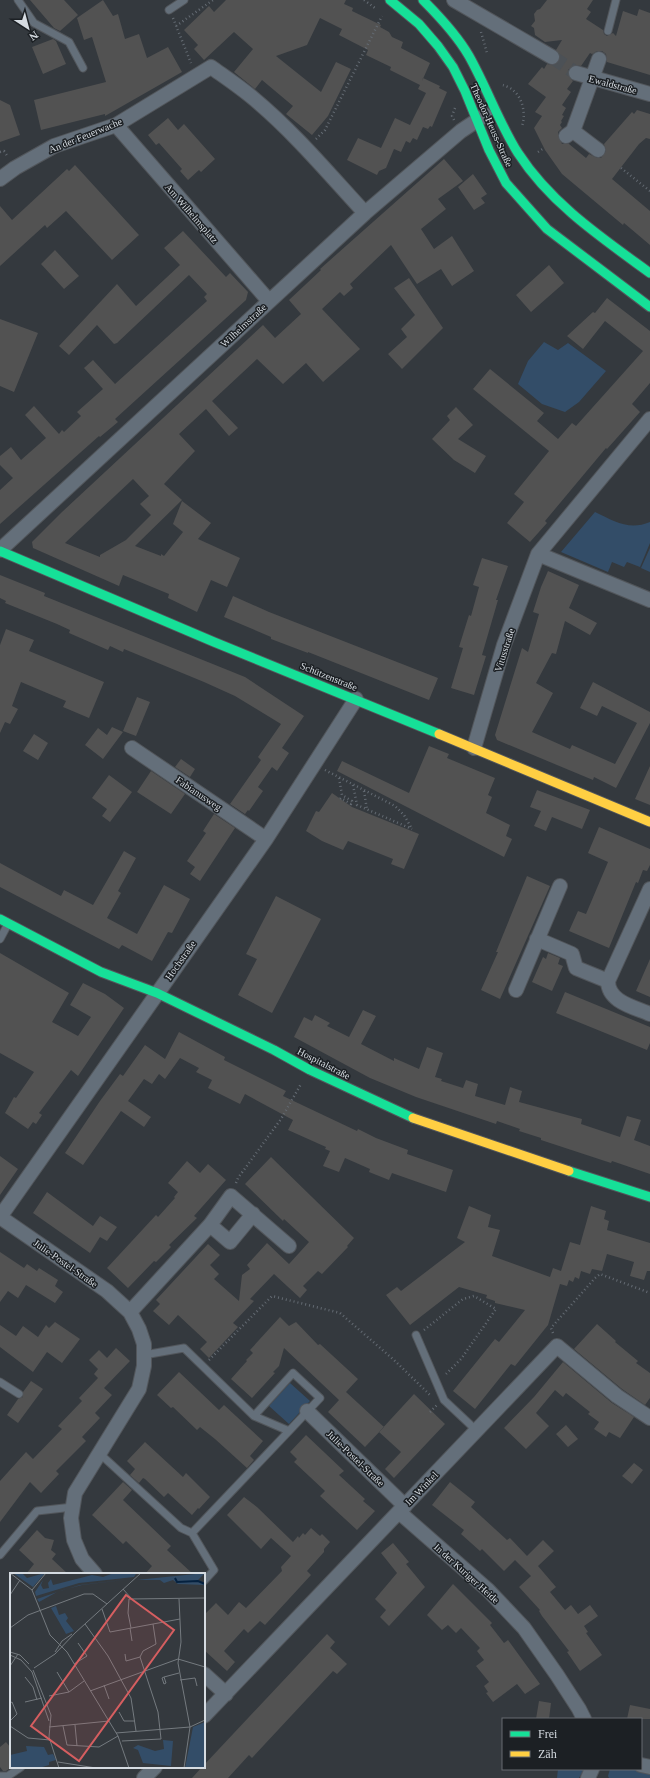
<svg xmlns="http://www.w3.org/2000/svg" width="650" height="1778" font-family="'Times New Roman',serif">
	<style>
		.green { fill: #334d68 }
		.building { fill: #525252; fill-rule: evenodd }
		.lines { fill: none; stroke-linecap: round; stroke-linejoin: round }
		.street-tunnel { stroke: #4c5156; stroke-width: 14; stroke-dasharray: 14 7; stroke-linecap: butt }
		.lane-casing { stroke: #52565b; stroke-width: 9 }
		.street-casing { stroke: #52565b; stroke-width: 16 }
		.fast-casing { stroke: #52565b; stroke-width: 11 }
		.slow-casing { stroke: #52565b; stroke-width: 11 }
		.path { stroke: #646b73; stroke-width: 2.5; stroke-dasharray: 1 3; stroke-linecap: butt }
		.lane { stroke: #646f7a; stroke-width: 7 }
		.street { stroke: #646f7a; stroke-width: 14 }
		.fast { stroke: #16e098; stroke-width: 9 }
		.slow { stroke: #ffcf43; stroke-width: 9 }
		.labels { text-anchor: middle; stroke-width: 3; stroke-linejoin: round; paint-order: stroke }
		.street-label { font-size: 10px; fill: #d5dbe1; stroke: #1c2024 }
		.inset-river { fill: none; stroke: #05213f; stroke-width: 2 }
		.inset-road { fill: none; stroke: #747a7f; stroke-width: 1 }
		.view { fill: #d65e60; fill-opacity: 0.15; stroke: #d65e60; stroke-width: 2 }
		.inset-edge { fill: none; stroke: #d5dbe1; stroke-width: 2 }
	</style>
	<rect width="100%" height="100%" fill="#34393e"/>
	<!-- green -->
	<path class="green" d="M544,342l14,8 10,-7 38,28 -27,31 -14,10 -23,-8 -24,-20 10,-23z
		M595,512c19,9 34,19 55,10v21l-10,24 -13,-5 -3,5 -12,-5 -4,10 -47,-20z
		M650,548v24l-9,-4z
		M290,1383l20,18 -21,23 -20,-18z
		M558,1769h26l-5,9h-22z
		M610,1769h20l20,4v5h-41l-1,-2z"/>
	<!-- building -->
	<path class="building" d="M30,0h34l14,15 -18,16 -6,-3z
		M103,0l10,16 5,-2 7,25 14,-5 8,24 21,-11 14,25 -77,44v-2l-64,16 -7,-30 72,-18 -14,-45 -8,3 -7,-22z
		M226,0h120l-2,4 9,4 -1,3 29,14 -1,2 9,5 3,5 11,5 -2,6 29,15 -8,18 1,-3 17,8 -1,2 8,4 -15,35 -2,-1 -2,3 -5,-2 -6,13 -4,-2 -3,5 -4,-2 -5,11 -7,-3 -8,19 -7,3 -2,4 -30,-15 11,-22 23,10 14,-30 15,7 16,-32 -8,-4 2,-4 -30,-15 1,-3 -25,-12 2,-5 -29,-15 3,-6 -22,-11 -13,27 -31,11 45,36 15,-30 15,7 -23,47 -16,19 -26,-21 7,-8 -31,-26 -7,9 -21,-17 19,-23 -19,-17 -30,28 -10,-11 4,-4 -14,-15 25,-24 5,6z
		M547,0h46l-6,9 4,3 -5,7 17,11 1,4 3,2 6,-3 3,3 7,-25 14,5 2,-7 11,4v62l-43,-13 -1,-8 -4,-3h-5l-5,3 -2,-1 -9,13 -7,-1 -6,5v5l5,6 -6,8 4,3 -9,13 4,3 -4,7 2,1 -3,5 1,1 -2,3 2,3 -4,4v4l4,8h7l17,14 3,-4 8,4h4l5,-7 -2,-7 28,-32 2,2 3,-4 13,4v25l-4,-1 -7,6 -27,35 38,32v34l-26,-22 -1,2 -61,-51 -17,-24 -11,-22 8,-12 -7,-4 11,-15 -18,-13 14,-17 2,2 3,-5 5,1 7,-3 1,-5 -4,-7 6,-10 -17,2 -10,-7 -1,-7 -3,-2 4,-5 -1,-7 3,-4 3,-1z
		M53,39l3,2 10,23 -23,10 -11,-27z
		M0,100l10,5 10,30 -20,7z
		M168,118l10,12 6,-6 31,35 -14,13 -2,-2 -11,10 -8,-9 2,-2 -23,-26 -3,2 -8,-10z
		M444,159l19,22 -25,18 8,10 -25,20 13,20 18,-13 22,35 -22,15 -11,-17 -24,15 -26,-39 -41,39 3,4 -9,8 -4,-4 -18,17 38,40 -37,33 -17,-19 -23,21 -26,-25 -45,42 26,27 -9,8 -23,-27 -27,25 16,17 -31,33 18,16 -47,46 26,10v-2l3,2 19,-24 -10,-8 9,-23 29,22 -13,16 42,19 -13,29 -16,-7 -14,32 -29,-14 1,-4 -46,-19 -4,11 -86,-38 -1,-6 30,-30 201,-187 12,13 26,-24 -12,-14 32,-30 -1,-1zM133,479l16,17 -9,8 11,11 -25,25 -26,15v2l-35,-14z
		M75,165l64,70 -27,25 -46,-49 -19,17 -2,-3 -45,41v-60l12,14 55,-51 2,2z
		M473,174l14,20 -6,4 4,5 -11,7 -16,-23z
		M183,231l43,46 4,-4 18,19 -2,8 -131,119 3,3 -18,15 -1,-1 -99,88v-34l13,-12 -13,-13v-9l11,-9 10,13 25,-22 -21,-23 9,-9 25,28 3,-4 2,2 17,-16 -4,-4 26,-23 -19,-21 9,-8 22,24 92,-83 -3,-4 3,-3 -18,-19 -72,68 -3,1 -17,-19 -28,30 -10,-9 58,-62 19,22 44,-41 -16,-17z
		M55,250l24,26 -15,13 -23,-25z
		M549,265l15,18 -33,29 -15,-17z
		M409,278l34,50 -41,41 -14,-15 19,-17 -6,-8 14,-14 -21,-27z
		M607,298l43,33v52l-18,21 8,8 -33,37 -1,-1 -61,73 2,2 -17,19 -23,-19 17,-21 -10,-8 35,-43 -76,-62 17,-20 54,44 -7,8 21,18 14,-16 4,3 67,-75 -38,-30 -22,28 -16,-13 26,-24 2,1z
		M0,319l38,14 -24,59 -14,-6z
		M456,407l17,18 -15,14 28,17 -11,17 -21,-13 -22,-21 18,-19 -3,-4z
		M482,558l26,8 -12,34h2l-16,55 4,1 -12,39 -23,-7 12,-40 -4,-1 10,-32 2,1 8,-29 -6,-2z
		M548,571l31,14 -10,23 28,15 -7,12 -25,-14 -9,33 -4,-1 -16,30 17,10 -21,39 38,17 2,-4 43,19 22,-41 -35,-17 -5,10 -17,-8 13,-26 57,30v11l-34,65 -22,-11 -1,3 -96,-40 -2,-5 27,-87 6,4 11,-38 -6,-2 8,-25z
		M0,575l45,18 -1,3 201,81 59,39 -22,32 7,5 -12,18 -5,-4 -14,20 5,4 -14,20 -1,-1 -3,4 -15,-10 31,-44 -3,-3 23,-33 -46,-28 -31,-14 -80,-33 -1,3 -13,-6 -2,4 -39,-17 1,-3 -13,-6 -52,-21 1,-2 -6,-3z
		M233,596l36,16 169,66 -9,22 -121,-48v1l-37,-14v-2l-47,-20z
		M6,629l28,11 -5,11 75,31 -15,36 -26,-11 3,-6 -45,-19 -9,24 6,3 -8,15 -5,-2 -5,11v-88z
		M137,697l13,5 -14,34 -13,-5z
		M112,727l11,5 -20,27 -18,-14 13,-17 9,7z
		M34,734l14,9 -10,17 -15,-9z
		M429,746l20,8 -2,4 48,20 -7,17 4,2 -6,16 24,12 -4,11 6,3 -8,18 -167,-86 5,-10 67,32z
		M181,759l14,10 -5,8 -15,-10z
		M650,766v39l-15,-6z
		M151,771l34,23 -14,20 -34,-22z
		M109,775l23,17 -22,30 -8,-6 5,-7 -15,-11z
		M537,790l53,20 -8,19 -30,-12 -6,14 -12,-5 7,-15 -11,-4z
		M332,793l20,14 67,27 -15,35 -13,-5 2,-5 -45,-18 -5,9 -21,-9 -16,-10 10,-20 3,1z
		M214,814l21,14 -35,53 -10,-7 5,-7 -8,-6 19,-28 -3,-2z
		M599,827l51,22v16l-3,6 -4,-1 -5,13 -2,-1 -27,66 -40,-17 9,-20 8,3 22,-52 -20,-9z
		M124,851l12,7 -18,33 3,2 -14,25 30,16 27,-49 26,14 -18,34 -4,-1 -16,29 -30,-16 -3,4 -119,-62v-24l61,33 3,-6 29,15z
		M527,876l23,10 -50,113 -19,-9 17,-38h-2z
		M276,896l45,23 -49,94 -34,-18 19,-36 -11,-5z
		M0,953l69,40 -17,29 26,14 13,-19 -21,-12 13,-22 22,11 19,14 -46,68 -7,-6 -32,43 3,2 -6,9 -3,-2 -5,7 -23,-16 9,-16 2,1 18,-26 -34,-19z
		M548,953l12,5 -2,6 5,2 -11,25 -20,-9 11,-25 3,2z
		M650,959v38l-14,-6z
		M565,992l85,35v16l-3,7 -91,-37z
		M363,1010l13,6 -15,28 33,17v-3l25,11 8,-22 16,6 -8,24 7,2 -1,2 22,7 3,-8 12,4 -3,12 30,9 5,-18 12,4 -3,11 63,17 -1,5 39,13 7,-21 14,4 -7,20 16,6v28l-38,-13 -1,2 -70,-23v-2l-22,-7 1,-2 -23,-8 -1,3 -80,-27 -46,-19 -76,-41 10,-20 8,4 3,-6 15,8 -3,3 22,11z
		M179,1032l46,25 -1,3 62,31 -3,5 74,35 1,-2 18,9 32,12 -1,4 46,16 -7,22 -54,-19 -3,7 -20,-8 1,-3 -25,-11 -6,14 -16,-6 7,-15 -5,-2 1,-2 -38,-17 5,-10 -48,-26 -5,10 -32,-16 4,-8 -16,-8 3,-4 -19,-10 -15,21 -6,-5 -7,10 -8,-5 -16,22 23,16 -7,10 -23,-16 -38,54 -18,-12 35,-52 20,-27 3,2 22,-31 20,14z
		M0,1156l18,13 -18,26z
		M271,1157l83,81 -7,8 1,1 -26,27 -4,-3 -15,15 4,4 -7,8 -26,-24 -24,25 4,2 -21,22 5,4 -29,31 -9,-9 7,-7 -29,-27 -9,10 -16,-14 7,-7 -4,-4 52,-56 12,11 -10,10 9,9 -5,5 25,22 3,-26 8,-6 -3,-4 20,-22 22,21 20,-22 -25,-23 -1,2 -38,-37z
		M187,1161l13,12 8,-9 18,16 -32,36 3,2 -28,27 2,2 -15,15 -2,-1 -26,27 -21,-20 49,-53 2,2 17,-19 -1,-1 4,-5 -10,-9z
		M47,1192l46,34 7,-10 17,11 -10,14 -7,-4 -10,16 -57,-40z
		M469,1206l22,9 -3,12 12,3 -8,26 58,21 3,-9 8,3 9,-29 10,3 11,-39 15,5 -2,8 5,2 -2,9 43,13v28h-3l-3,9 -14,-4 4,-14 -27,-8 -5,17 -10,-2 -2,5 -9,-3 -2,8 -4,-2 -2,5 -4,-2 -2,6 -7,-2 -12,41 -33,41 -4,-2 -36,45 -22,-18 42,-52 4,3 26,-32 -30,-7v-2l-9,-3 1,-3 -28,-8 -49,38 -24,-30 11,-8 4,4 64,-49 -8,-4z
		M0,1252l24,16 3,-4 10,7 2,-3 19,12 -3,6 8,6 -8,11 -29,-18 -8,13 -10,-7 -8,11z
		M280,1317l9,9 7,-4 22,23 2,-1 38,35 -12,13 38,35 -19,20 -37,-35 11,-12 -55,-52 -5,18 -6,6 2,1 -23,25 -21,-19 16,-18 -1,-1 7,-7 -3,-3z
		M55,1322l25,17 -18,24 -15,-11 -14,20 -33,-25v-22l16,11 7,-10 15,11 8,-12 3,3z
		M597,1324l19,17 -1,1 23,19 -2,2 14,10v25l-5,7 -23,-16 -48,-40z
		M116,1348l14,13 -26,27 8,7 -17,18 5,5 -18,19 4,4 -30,30 3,3 -18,19 -11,-11 -30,40v-41l26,-29 7,7 29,-30 -4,-3 24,-25 -3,-3 19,-20 -4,-4 4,-5 -9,-9 10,-10 8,8z
		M563,1362l49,41 22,14 -14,21 -11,-6 -3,5 -12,-8 5,-7 -11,-8 2,-2 -24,-19 -3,4 -8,-7 -19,23 13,13 -23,23 -22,-21 30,-31z
		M179,1372l40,38 5,-5 39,36 -13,15 4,4 -7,8 -32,-29 -15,-12 -3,3 -24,-23 -2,1 -14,-13z
		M31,1381l12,8 -25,34 -11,-8 11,-16 5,-2v-5z
		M414,1394l31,30 -51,54 -9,-9 16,-17 -22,-20z
		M566,1425l12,14 -10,8 -12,-13z
		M306,1435l38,36 -5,4 26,24 -2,2 12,10 -18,19 -37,-34 5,-5 -31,-29 3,-3 -7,-7z
		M145,1442l38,35 3,-4 24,24 -11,12 -1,-1 -6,7 -24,-22 -4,4 -19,-18 -2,-1 -4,5 -9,-8 5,-6 -8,-8z
		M634,1463l9,7 -11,14 -10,-8z
		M123,1482l9,8 -9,10 48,46 -4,4 26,24h-48l7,-8 -26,-25 -3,3 -31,-29z
		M450,1482l25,20 -4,5 36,33 3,-2 17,18 16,-16 11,11 -16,15 18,21 -6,5 15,18 6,-5 7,9 12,-9 8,11 -14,10 4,6 -2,1 16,22 -22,16 -13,-19 2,-1 -27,-35 -3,-5 1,-1 -21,-23 12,-11 -16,-16 -11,11 -22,-22 -2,2 -19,-17 3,-4 -32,-25z
		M244,1497l13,10 36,35 5,-6 1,2 4,-5 2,2 6,-7 9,8 2,-2 8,8 -6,7v3l-17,19 4,4 -46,50 -5,-4 -12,12 -4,-4 -20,22 11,11 -8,9 -23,-21v-35l12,-12 12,12 11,-13 7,6 36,-37 -1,-4 10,-11 -20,-18 -10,11 -34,-34z
		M37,1530l8,8 9,2 -3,10 5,4 -4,5 16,15h-42l8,-10 -15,-14z
		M393,1543l16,19 -3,2 19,23 -36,39 -9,-9 6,-7 -11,-11 22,-26 -16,-20z
		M453,1584l39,39 -2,2 14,18 4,-3 32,44 -15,10 -8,-10 -24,18 -7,-9 2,-1 -4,-6 5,-4 -13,-16 8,-6 -7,-9 3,-3 -19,-20 -5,5 -8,-8 -6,5 -15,-15z
		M327,1634l8,8 -5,6 17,16 -10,10 -4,-3 -81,87 -3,-3 -21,23h-36l10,-11h2v-2z
		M539,1701l12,2 -2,16h-13z
		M630,1705l20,4v10h-23z
		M6,1742l5,6 1,19 -6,4h-3l-3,-4v-20z"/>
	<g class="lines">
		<!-- street-tunnel -->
		<path class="street-tunnel" d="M552,57l24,16"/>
		<defs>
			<path id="lane" d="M18,0l16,23 35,19 14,26
				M169,10l15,-10
				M608,31l8,-31
				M0,939l8,-15
				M416,1335l28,65 33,31
				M144,1355l40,-7 70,68 35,15 31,-33 -27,-25 -39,43
				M0,1382l19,12
				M99,1453l82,75 11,5
				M0,1555l37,-44 36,-4
				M204,1581l10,-11 -22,-37 97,-102
				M0,1776h8l13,-9"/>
			<path id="street" d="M454,0l98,57
				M576,73l74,21
				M116,125l153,176
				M573,131l25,19
				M566,136l7,-5 26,-72
				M0,179l15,-11 39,-22 62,-21 95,-58c14,10 29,20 42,31 41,34 76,76 112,115
				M0,550l365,-337 96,-82 24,-16
				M538,554l112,46
				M132,748l134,91
				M474,748l30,-103 34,-91 112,-135
				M650,889l-42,92c0,21 26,26 42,33
				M537,939l35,15 4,14 32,13
				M516,990l44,-104
				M0,1217l266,-378 90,-140
				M0,1217l107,74 23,21 9,17 5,15v22l-5,23 -64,104 -4,25 3,22 8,19 13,15
				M210,1225l20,17 23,-28
				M130,1312l80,-87 21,-29 58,50
				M307,1411l98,95
				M399,1512l89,78 36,38 33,47 22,34 5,10
				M204,1674l22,20
				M204,1716l353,-370 60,50 33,22
				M641,1765l9,2
				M144,1778l11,-11
				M588,1778l4,-9"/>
			<path id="fast" d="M390,0l29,24 19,22 15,21 12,24 24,59 17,33 41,46 103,78
				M423,0c17,17 34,35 46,56 18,32 30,67 49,97 33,51 84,85 132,120
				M0,551l214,91 225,92
				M0,919l101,53 56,21 117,57 36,20 103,48
				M569,1171l81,26"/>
			<path id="slow" d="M439,734l211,88
				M413,1118l156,53"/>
		</defs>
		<!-- lane casing -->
		<use href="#lane" class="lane-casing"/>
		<!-- street casing -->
		<use href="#street" class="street-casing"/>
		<!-- fast casing -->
		<use href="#fast" class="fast-casing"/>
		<!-- slow casing -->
		<use href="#slow" class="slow-casing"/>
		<!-- path -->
		<path class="path" d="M364,0l11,8
			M173,18l18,45
			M176,26l37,-26
			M481,32l6,21
			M503,85c3,1 8,3 11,6 9,8 12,24 8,35
			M454,120l-2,-4 3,-8
			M316,139l9,-9 57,-114
			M0,152l4,-1 4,6
			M538,152l6,-4
			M621,168l29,23
			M325,770l70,36 9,9 8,14
			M339,778l3,17 10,6 -1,3 -10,-6 -1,1
			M353,785l4,20 55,24
			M364,791l3,19
			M236,1183l2,-5 43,-59 20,-35
			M424,1330l39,-31 11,-3 22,13 -35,50 -17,17
			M553,1333l-2,-5 44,-50 5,-4 50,19
			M209,1360l63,-64 68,17 54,47 36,35
			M430,1412l7,-7"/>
		<!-- lane -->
		<use href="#lane" class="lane"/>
		<!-- street -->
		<use href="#street" class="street"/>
		<!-- fast -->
		<use href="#fast" class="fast"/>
		<!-- slow -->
		<use href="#slow" class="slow"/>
	</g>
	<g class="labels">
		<!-- street labels -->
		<g class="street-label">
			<text transform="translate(613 84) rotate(15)" y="4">Ewaldstraße</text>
			<text transform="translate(492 125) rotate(66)" y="4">Theodor-Heuss-Straße</text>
			<text transform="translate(85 135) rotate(-22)" y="4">An der Feuerwache</text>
			<text transform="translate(192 213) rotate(49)" y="4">Am Wilhelmsplatz</text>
			<text transform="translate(243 325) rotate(-43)" y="4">Wilhelmstraße</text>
			<text transform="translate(504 650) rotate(-72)" y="4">Vitusstraße</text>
			<text transform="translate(329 676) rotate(22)" y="4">Schützenstraße</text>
			<text transform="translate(199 793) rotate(34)" y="4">Fabianusweg</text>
			<text transform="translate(180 960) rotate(-55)" y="4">Hochstraße</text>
			<text transform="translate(324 1063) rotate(27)" y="4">Hospitalstraße</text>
			<text transform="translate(66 1263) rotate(35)" y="4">Julie-Postel-Straße</text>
			<text transform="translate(356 1458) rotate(44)" y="4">Julie-Postel-Straße</text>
			<text transform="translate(421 1488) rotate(-46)" y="4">Im Winkel</text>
			<text transform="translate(467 1573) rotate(42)" y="4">In der Kuriger Heide</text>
		</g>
	</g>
	<!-- overview -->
	<g transform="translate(10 1573)">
		<rect width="195" height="195" fill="#34393e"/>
		<path d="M3,0h9l5,5 18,-5 -12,14zM104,0l22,1 -2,3 -55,6 -43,13 -1,-4 8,-12 -2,5 2,4 6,-1 -1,-5 3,-4 2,6 39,-10 11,2zM195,0l-7,7 7,5 -27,-1 -5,-4 -9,3 -4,-3h-24zM122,6l-52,6 -23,7 -18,10 -2,-3 26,-9 19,-5zM46,33l3,9 6,-2 3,5 -2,3 8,10 -8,3 -1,-2 -14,-24zM195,149v46h-20l8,-41zM153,167l10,1 -2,25 -28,-3 -5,-13 -5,-2 5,-3 17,6 9,-2zM16,173l18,1 4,8 5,-1 3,6 -7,2v3l-10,3h-29v-13l17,-4z" fill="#334d68"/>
		<path class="inset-river" d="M165,5l2,4 21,-1 7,3"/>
		<path class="inset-road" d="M0,0l22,17 18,45 17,17 51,84 11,32M113,16l8,9M22,17l14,-17M0,22l10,-15M119,26l76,-1M119,26l-1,14 3,15M169,26l2,43 -3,21 12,64 -6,41M92,36l8,23 70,-13M75,51l23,32 23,42 5,33M0,55l18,-13 56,-21h9l14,10M120,55l2,13M0,79l10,3 9,9M45,79l7,-11 10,-7M115,81l1,7 14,-4M0,82l11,5 11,12M64,91l13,-8 -9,-13M0,93l8,-12M24,95l21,-14 20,-21 66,-60M23,97l18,45 -2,22 10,31M22,99l17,49M47,99l12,20M15,104l8,10 4,13M154,104l2,6 -2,1 -2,-6 2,-1 15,-4M170,107l15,-2 2,8M94,112l5,14M80,118l88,-32 27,8M39,123l20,-4 15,-11M15,129l17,-4M0,130l2,-1 5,12 -7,7M109,139l5,9h11M65,152l2,21M0,153l18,12 22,2M53,153l4,19 32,2 19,-11M39,154l60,-6M106,160l74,-6 15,-7M112,168l39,-2 -3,-27 -18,-55 3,-6 13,-7 -3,-20M48,189l38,6"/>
		<path class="view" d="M116,22l48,35 -95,131 -48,-35z"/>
		<rect width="195" height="195" class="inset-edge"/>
	</g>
	<!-- legend -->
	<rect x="502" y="1718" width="140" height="52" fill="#1c2024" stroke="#666b70"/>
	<rect x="510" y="1731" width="20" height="6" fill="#16e098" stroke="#666b70"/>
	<text x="538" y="1738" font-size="12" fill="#d5dbe1">Frei</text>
	<rect x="510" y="1751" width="20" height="6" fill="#ffcf43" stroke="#666b70"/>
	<text x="538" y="1758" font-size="12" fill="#d5dbe1">Zäh</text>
	<!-- north arrow -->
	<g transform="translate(28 28) rotate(144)" stroke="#1c2024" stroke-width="3" paint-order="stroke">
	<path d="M0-3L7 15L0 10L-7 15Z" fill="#d5dbe1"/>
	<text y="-6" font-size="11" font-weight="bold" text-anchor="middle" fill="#d5dbe1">N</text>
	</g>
</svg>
